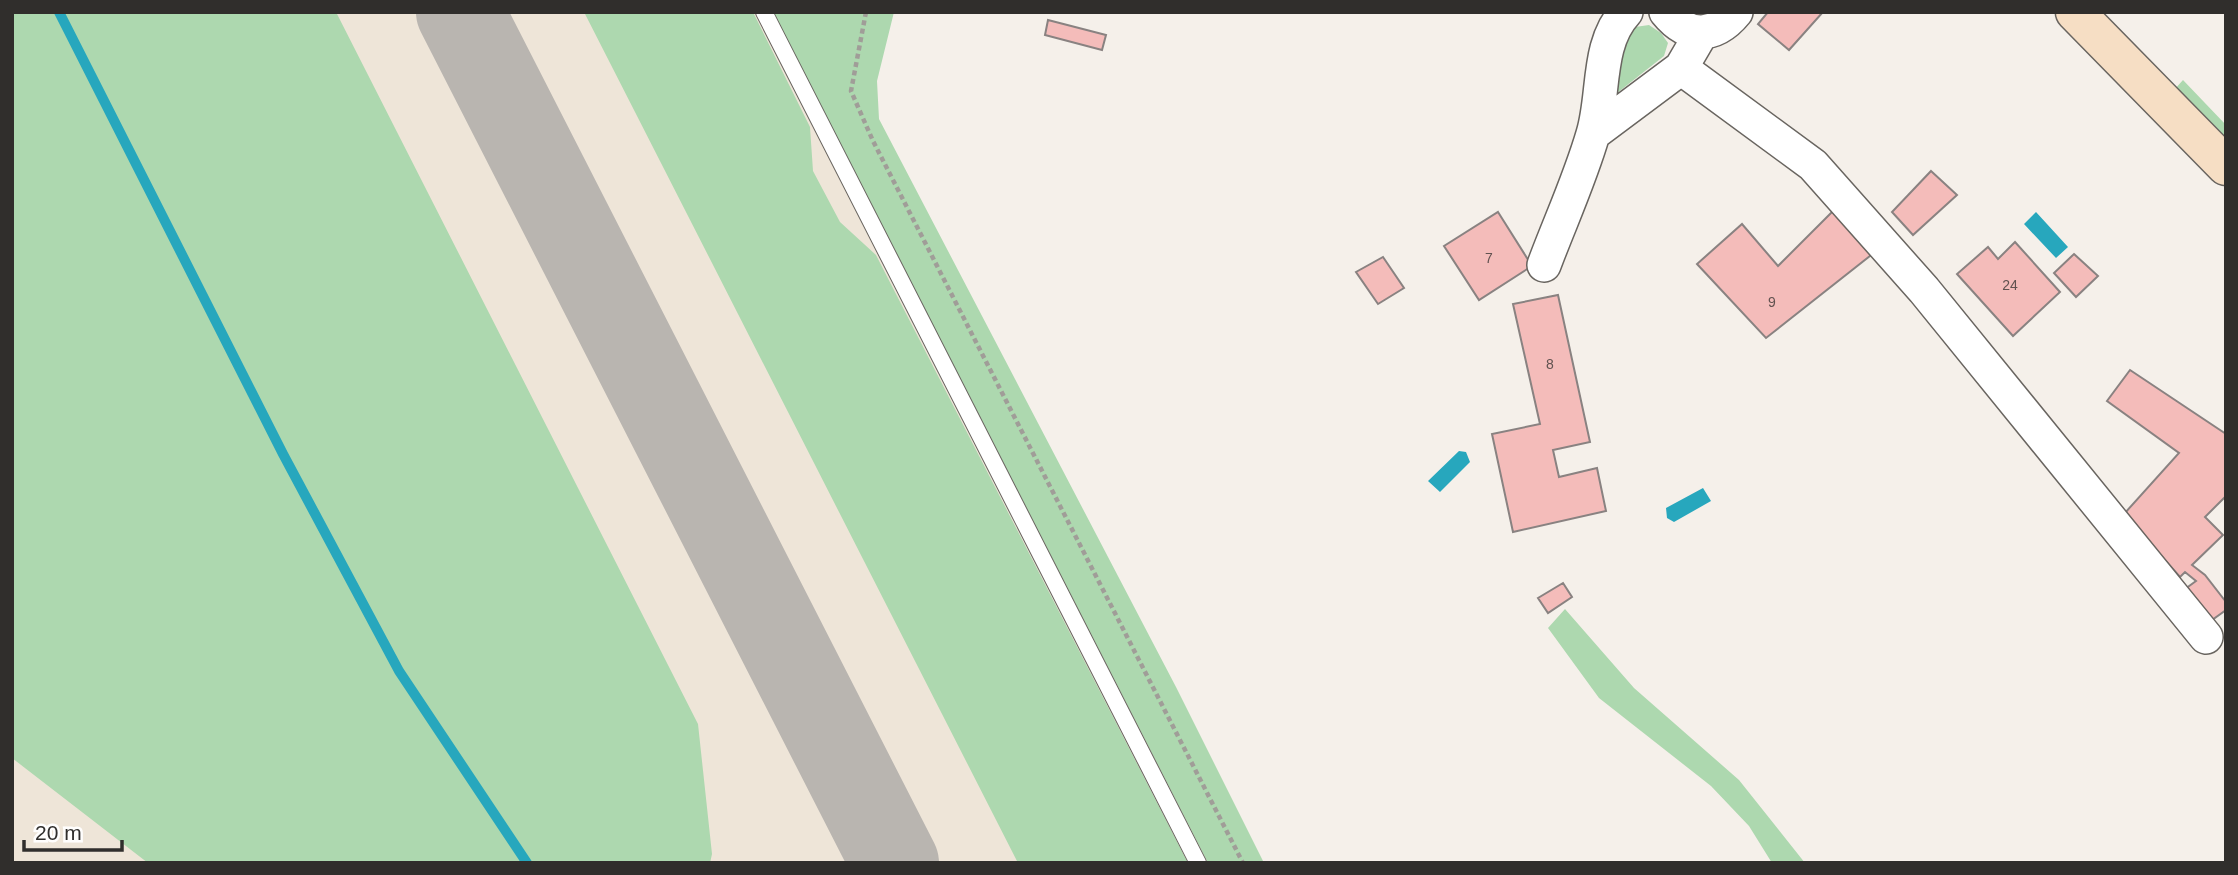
<svg xmlns="http://www.w3.org/2000/svg" width="2238" height="875" font-family="Arial,sans-serif">
	<style>
		.built { fill: #eee5d8 }
		.green { fill: #add8af }
		.water { fill: #27a7bd }
		.lines { fill: none; stroke-linecap: round; stroke-linejoin: round }
		.stream { stroke: #27a7bd; stroke-width: 10 }
		.taxiway { stroke: #b9b5b0; stroke-width: 88 }
		.building { fill: #f4bcba; stroke: #898281; stroke-width: 2 }
		.lane-casing { stroke: #696560; stroke-width: 18 }
		.street-casing { stroke: #696560; stroke-width: 36 }
		.secondary-casing { stroke: #696560; stroke-width: 41 }
		.path { stroke: #a09d98; stroke-width: 4.5; stroke-dasharray: 5 3.5; stroke-linecap: butt }
		.lane { stroke: #fff; stroke-width: 16 }
		.street { stroke: #fff; stroke-width: 33 }
		.secondary { stroke: #f6dec4; stroke-width: 38 }
		.labels { text-anchor: middle; stroke-width: 5; stroke-linejoin: round; paint-order: stroke }
		.number-label { font-size: 14px; fill: #615250 }
	</style>
	<rect width="100%" height="100%" fill="#f5f0ea"/>
	<!-- built -->
	<path class="built" d="M12,12h781l434,851h-1215z"/>
	<!-- green -->
	<path class="green" d="M12,12h324l362,712 14,130 -2,9h-562l-136,-105z
		M584,12h169l57,115 3,44 27,51 36,33 312,608h-170z
		M773,12h121l-17,69 2,38 297,568 88,176h-56z
		M1649,25l12,8 7,10 -4,13 -52,41 3,-44 20,-26z
		M2183,80l43,45v19l-52,-54z
		M1565,609l69,79 105,92 66,83h-33l-23,-37 -38,-40 -112,-88 -51,-70z"/>
	<!-- water -->
	<path class="water" d="M2036,212l32,35 -12,11 -32,-34z
		M1459,451l7,1 4,10 -30,30 -12,-11z
		M1703,488l8,13 -37,21 -7,-4 -1,-10z"/>
	<g class="lines">
		<!-- stream -->
		<path class="stream" d="M59,12l224,442 116,217 128,192"/>
		<!-- taxiway -->
		<path class="taxiway" d="M460,12l435,851"/>
	</g>
	<!-- building -->
	<path class="building" d="M1768,12h55l-34,38 -31,-26z
		M1048,20l58,15 -4,15 -57,-15z
		M1931,171l26,24 -44,40 -21,-23z
		M1837,207l38,45 -109,86 -69,-74 45,-40 36,42z
		M1498,212l34,54 -53,34 -35,-54z
		M2015,242l45,50 -47,44 -56,-62 31,-27 10,12z
		M2074,254l24,22 -22,21 -22,-24z
		M1383,257l21,31 -26,16 -22,-32z
		M1558,295l32,147 -37,8 6,27 38,-9 9,43 -93,21 -21,-98 48,-10 -27,-120z
		M2130,370l96,64v62l-21,21 18,18 -31,30 13,10 21,27v8l-21,15 -24,-33 15,-11 -11,-9 -5,5 -56,-63 55,-61 -72,-52z
		M1563,583l9,14 -24,16 -10,-15z"/>
	<g class="lines">
		<defs>
			<path id="lane" d="M764,12l434,851"/>
			<path id="street" d="M1666,12c21,26 48,27 70,0
				M1681,68l132,97 111,125 282,347
				M1594,133l87,-65 21,-36
				M1544,265c16,-43 36,-86 49,-131 12,-39 3,-90 33,-122"/>
			<path id="secondary" d="M2075,12l151,154"/>
		</defs>
		<!-- lane casing -->
		<use href="#lane" class="lane-casing"/>
		<!-- street casing -->
		<use href="#street" class="street-casing"/>
		<!-- secondary casing -->
		<use href="#secondary" class="secondary-casing"/>
		<!-- path -->
		<path class="path" d="M866,12l-15,79 22,50 370,722"/>
		<!-- lane -->
		<use href="#lane" class="lane"/>
		<!-- street -->
		<use href="#street" class="street"/>
		<!-- secondary -->
		<use href="#secondary" class="secondary"/>
	</g>
	<g class="labels">
		<!-- number labels -->
		<g class="number-label">
			<text x="1489" y="263">7</text>
			<text x="2010" y="290">24</text>
			<text x="1772" y="307">9</text>
			<text x="1550" y="369">8</text>
		</g>
	</g>
	<!-- border -->
	<rect width="2238" height="875" fill="none" stroke="#302e2c" stroke-width="28"/>
	<!-- scale -->
	<path d="M24 840v10h98v-10" fill="none" stroke="#302e2c" stroke-width="3.5"/>
	<text x="35" y="840" font-size="21" fill="#302e2c" stroke="#fffefd" stroke-width="5" paint-order="stroke">20 m</text>
</svg>
